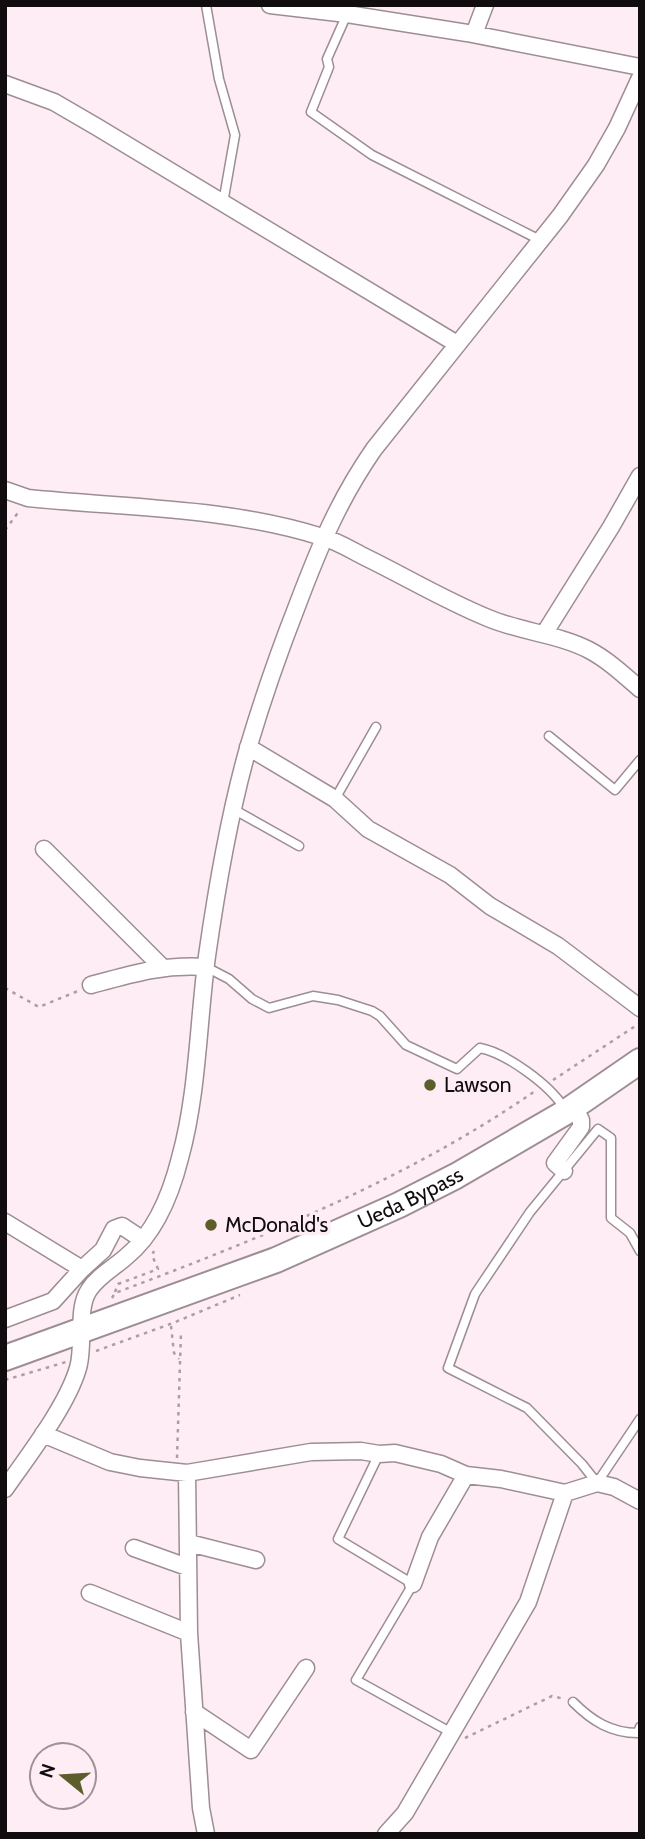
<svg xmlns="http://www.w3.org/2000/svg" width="645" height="1839" font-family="Cabin,sans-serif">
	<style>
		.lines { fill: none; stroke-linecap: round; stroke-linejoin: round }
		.service-casing { stroke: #9d8d94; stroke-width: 11 }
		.minor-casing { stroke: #9d8d94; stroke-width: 19 }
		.trunk-casing { stroke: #9d8d94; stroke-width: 28 }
		.path { stroke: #ab9ea4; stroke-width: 2.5; stroke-dasharray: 3.5 5; stroke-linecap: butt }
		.service { stroke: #fff; stroke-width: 8 }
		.minor { stroke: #fff; stroke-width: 16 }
		.trunk { stroke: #fff; stroke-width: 24 }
		.poi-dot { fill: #5c5d2a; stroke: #feedf5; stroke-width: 2.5 }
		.labels { text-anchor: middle; stroke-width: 7; stroke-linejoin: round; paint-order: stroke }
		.poi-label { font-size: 21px; fill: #110c0e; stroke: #feedf5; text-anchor: start }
		.street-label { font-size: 21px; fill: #110c0e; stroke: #feedf5 }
	</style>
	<rect width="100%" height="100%" fill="#feedf5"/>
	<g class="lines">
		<defs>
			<path id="service" d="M206,5l13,74 16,56 -12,68
				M347,14l-20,45 2,8 -18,45 61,43 168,85
				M549,736l66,54 25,-30
				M335,799l41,-72
				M233,809l66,37
				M206,967l23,12 23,20 17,9 44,-12 25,4 34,11 8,5 26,29 51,24 23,-21c26,5 70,37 84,60
				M640,1251l-10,-18 -19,-15v-80l-13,-9 -68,83 -55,82 -27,74 79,40 55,56 15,19 43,-64
				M379,1454l-41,85 75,45 -57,96 96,53
				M573,1702c19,19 38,31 65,31l2,-6"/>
			<path id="minor" d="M270,5l77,9 120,19 173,34
				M474,34l11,-29
				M5,84l49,18 43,25 360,217
				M5,490l23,8c98,10 199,9 294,39 15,4 29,13 43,20 41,20 81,44 123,61 33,14 70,16 101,32 19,10 35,25 51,39
				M544,634l67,-107 29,-51
				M248,747l87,52 33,30 82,46 40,31 68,40 82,62
				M44,849l118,118
				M91,985c40,-11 72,-21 115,-18
				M564,1171l-9,-8 26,-36v-7l-7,-13
				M5,1222l77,47
				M5,1319l48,-18 29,-32 21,-19 11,-21 8,-3 21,14
				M43,1434l67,28 30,6 47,5 124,-21 50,-1 18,3 16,-1 46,11 25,11 35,4 64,14 32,-10 17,4 26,14
				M187,1473l2,160 12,175 5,26
				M5,1489c23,-33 62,-83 73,-121 7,-23 -2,-59 11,-78 9,-14 26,-23 38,-34 29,-24 44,-62 53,-98 18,-65 18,-135 27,-202 10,-70 22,-142 42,-211 14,-47 30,-93 48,-139 22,-58 41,-105 77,-157l186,-233 36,-51 21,-37 23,-50
				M189,1543l67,17
				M134,1548l53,19
				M413,1584l17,-47 36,-62
				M90,1593l99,40
				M194,1712l57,38 55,-82
				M386,1834l19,-21 123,-211 37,-109"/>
			<g id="trunk">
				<path id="s1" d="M5,1358l271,-98 123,-55 57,-29 110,-64 74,-51"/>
			</g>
		</defs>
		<!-- service casing -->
		<use href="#service" class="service-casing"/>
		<!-- minor casing -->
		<use href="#minor" class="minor-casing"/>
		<!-- trunk casing -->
		<use href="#trunk" class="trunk-casing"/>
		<!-- path -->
		<path class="path" d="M5,530l15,-20
			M5,988l34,19 39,-16
			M553,1080l87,-57
			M115,1292l3,-8 40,-15 -6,-14 2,-4
			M112,1298l3,-5c142,-53 295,-115 420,-202
			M171,1326l3,27 5,6
			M96,1351l77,-28 67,-28
			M5,1380l61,-18
			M177,1458l4,-126
			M465,1738l87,-42 12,3"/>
		<!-- service -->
		<use href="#service" class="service"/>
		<!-- minor -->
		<use href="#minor" class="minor"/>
		<!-- trunk -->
		<use href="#trunk" class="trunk"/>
	</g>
	<!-- markers -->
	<g class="poi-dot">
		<circle cx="430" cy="1085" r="7"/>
		<circle cx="211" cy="1225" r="7"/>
	</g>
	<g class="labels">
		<!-- poi labels -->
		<g class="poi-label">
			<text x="444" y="1092">Lawson</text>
			<text x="225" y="1232">McDonald's</text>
		</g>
		<!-- street labels -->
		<g class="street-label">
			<text dy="7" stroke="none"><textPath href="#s1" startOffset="436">Ueda Bypass</textPath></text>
		</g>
	</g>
	<!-- border -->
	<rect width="645" height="1839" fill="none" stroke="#110c0e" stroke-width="14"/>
	<!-- north arrow -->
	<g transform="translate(63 1776) rotate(288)"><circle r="33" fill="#feedf5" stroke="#9f9399" stroke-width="2"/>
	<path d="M0-5L12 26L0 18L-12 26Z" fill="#5c5d2a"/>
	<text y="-10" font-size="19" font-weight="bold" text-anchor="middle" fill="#110c0e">N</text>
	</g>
</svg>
